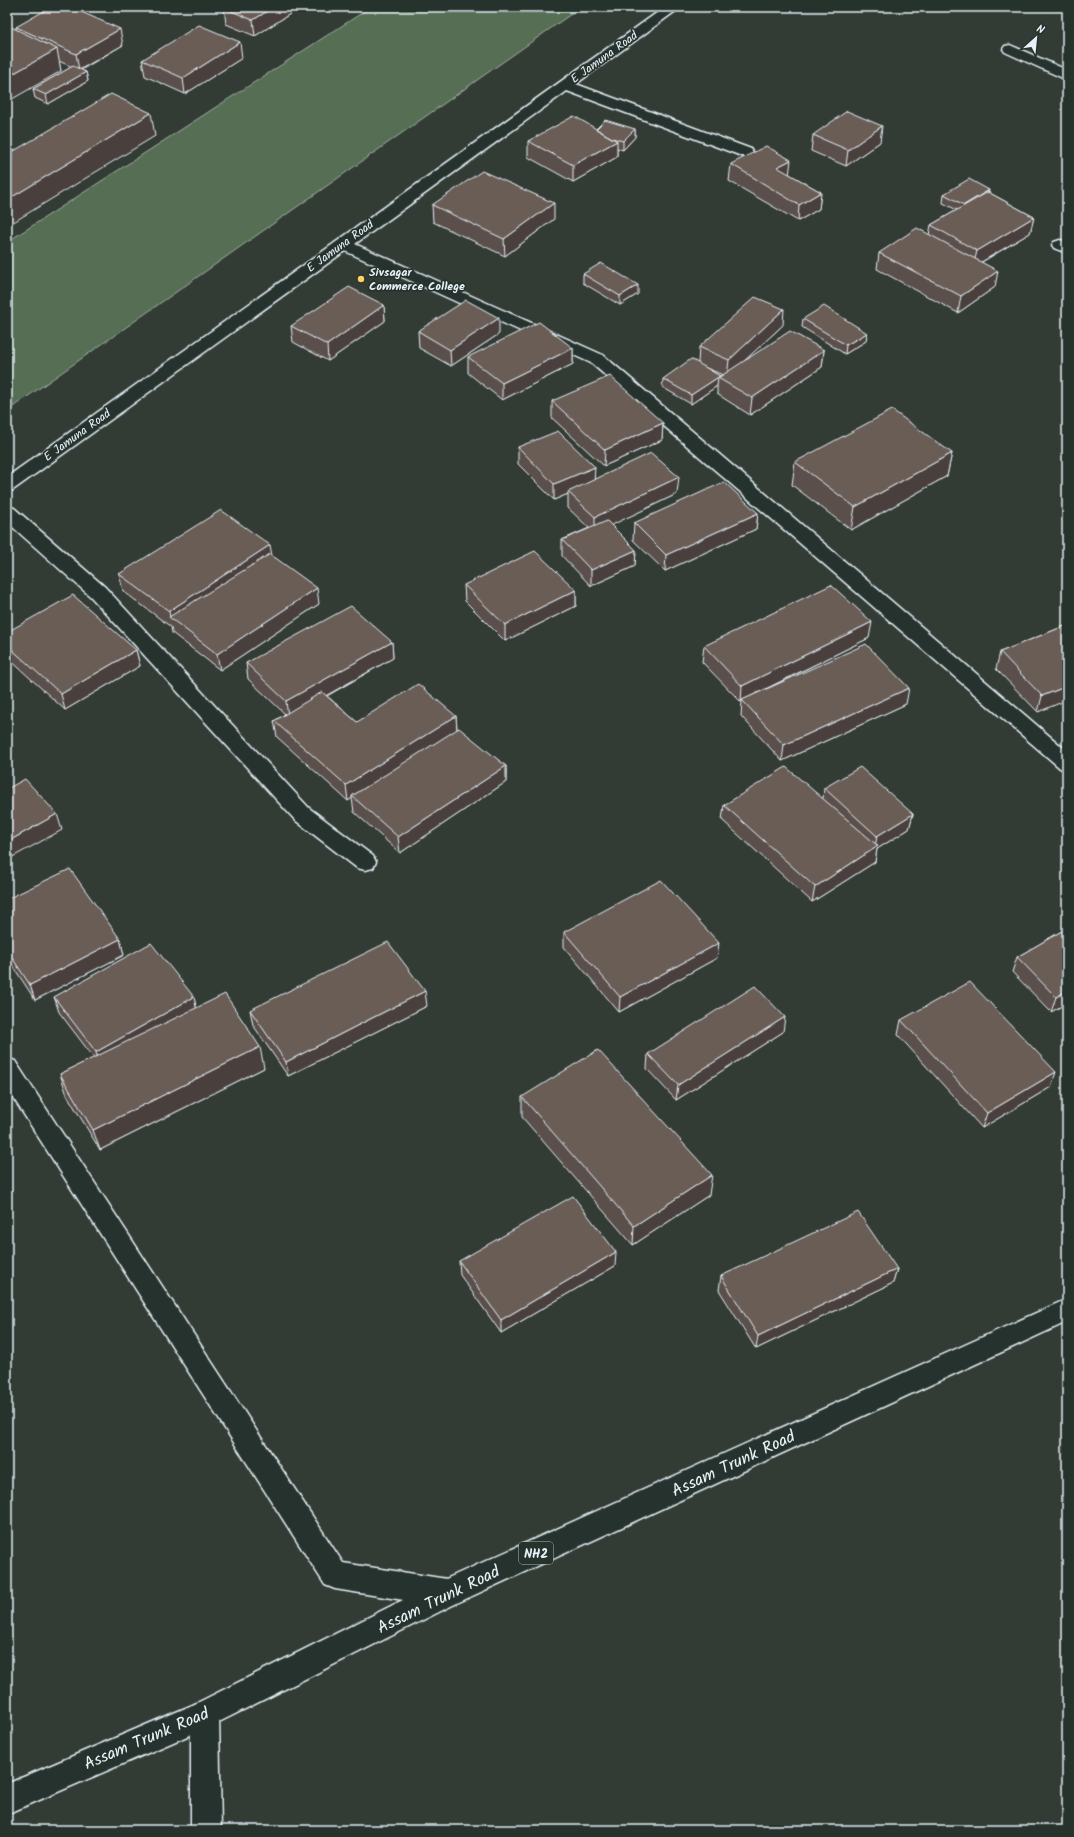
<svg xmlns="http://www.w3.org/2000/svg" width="1074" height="1837" font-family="Kalam,sans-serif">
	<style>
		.green { fill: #576e53; stroke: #a0b0a6 }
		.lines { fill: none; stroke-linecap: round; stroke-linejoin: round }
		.minor-casing { stroke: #e8f1f8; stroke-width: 3 }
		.highway-casing { stroke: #e8f1f8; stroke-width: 3 }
		.minor { fill: #26332d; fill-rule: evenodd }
		.highway { fill: #26332d; fill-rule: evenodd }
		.wall { fill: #5a504b; stroke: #e8f1f8; fill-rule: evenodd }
		.shaded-wall { fill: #4a413d; stroke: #e8f1f8 }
		.building { fill: #695d57; stroke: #e8f1f8 }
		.poi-dot { fill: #ffd166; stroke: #26332d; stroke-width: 1.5 }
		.labels { text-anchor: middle; stroke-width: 3.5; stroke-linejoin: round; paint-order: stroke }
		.far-street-label { font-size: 12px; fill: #e8f1f8; stroke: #26332d }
		.far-poi-label { font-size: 12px; font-weight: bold; fill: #e8f1f8; stroke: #26332d; text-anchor: start }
		.shield { fill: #26332d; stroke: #aeb8bb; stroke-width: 1 }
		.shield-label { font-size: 13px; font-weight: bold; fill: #e8f1f8 }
		.near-street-label { font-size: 17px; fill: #e8f1f8; stroke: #26332d }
	</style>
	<rect width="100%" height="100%" fill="#333b35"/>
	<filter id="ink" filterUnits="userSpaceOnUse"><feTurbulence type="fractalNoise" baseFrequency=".025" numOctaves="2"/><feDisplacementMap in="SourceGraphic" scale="8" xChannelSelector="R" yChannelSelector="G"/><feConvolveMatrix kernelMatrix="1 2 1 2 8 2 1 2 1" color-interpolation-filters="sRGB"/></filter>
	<g filter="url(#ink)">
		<!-- green -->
		<path class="green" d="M371,7h210l-574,404v-169z"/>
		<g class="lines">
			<defs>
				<path id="minor" d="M665,7h16l-105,77 175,65 2,3 -2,3 -6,2 -6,-2 -172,-64 -212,153 248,111 464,396v20l-7,-3 -469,-405 -246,-112 -332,239 -6,2v-15z
					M1010,45l57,25v10l-62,-28 -2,-3 2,-3z
					M1060,240l7,2v11l-13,-5 -2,-3 2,-3z
					M7,506l7,2 91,79 204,221 64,48 3,6 -3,6 -8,2 -8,-2 -62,-48 -204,-223 -84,-75z
					M7,1058l8,3 328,502 104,16 10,4 4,10 -4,10 -10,4 -112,-18 -10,-4 -318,-497z
					M205,1700l10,4 4,10 2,116h-30v-116l4,-10z"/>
				<path id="highway" d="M1067,1299v23l-610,281 -242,121 -208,90v-30l188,-80 242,-121z"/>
			</defs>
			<!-- minor casing -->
			<use href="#minor" class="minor-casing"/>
			<!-- highway casing -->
			<use href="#highway" class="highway-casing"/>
			<!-- minor -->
			<use href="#minor" class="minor"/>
			<!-- highway -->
			<use href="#highway" class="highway"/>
		</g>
		<!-- wall -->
		<path class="wall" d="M226,7h75l-46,29 -29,-12 -2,-16z
			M16,27l107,18 -42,25 5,2 2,9 -40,23 -13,-6 -2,-9 39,-22 -13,-6 2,10 -45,-41z
			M242,58l-57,36 -40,-18 -3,-16z
			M596,129h39v8l-12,13 -6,-2v9l-44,25 -45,-25v-16z
			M813,135l67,7 -34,24 -35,-15z
			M731,164l58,10 32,18 -2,17 -21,12 -69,-40z
			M989,190l-1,2 46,25 -4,16 -48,29 13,25 -37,26 -81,-44 2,-16 50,-18 2,-10 26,-15 -14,-7 1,-9z
			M432,205l122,14 -49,37 -72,-34z
			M583,274l55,20 -18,11 -37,-22z
			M384,305l1,16 -57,40 -35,-19 -2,-16z
			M803,319l64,14 -1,8 -21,13 -43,-27z
			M783,325l-38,35 79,-10 -2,17 -72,48 -33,-21v-8l-26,18 -29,-17 1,-8 35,-16 1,-16zM704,367l19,8 -3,1z
			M418,331l81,3 -48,32 -32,-18z
			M573,348v16l-71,36 -34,-27v-16z
			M552,401l111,22 -1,17 -58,26 -52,-48z
			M518,447l76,33 83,14 -66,31 25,25 -1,16 -44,20 -29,-30v-16l27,-12 -21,-20v-14l-14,6 -36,-36z
			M952,453l-5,23 -96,54 -59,-45 3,-23z
			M758,513l-2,16 -91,42 -32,-31 1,-17z
			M272,555l47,49 -99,66 -48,-37 -1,-6 -48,-36 -4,-17z
			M464,585l112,5v16l-71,35 -40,-40z
			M1067,625l-29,87 -42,-43 4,-17z
			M7,632l129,18 4,16 -75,44 -58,-53z
			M869,638l-103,51 140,15 -124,57 -41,-45 1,-15 -1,1 -39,-40 2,-16z
			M392,642l1,16 -66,38 30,26 99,-6 1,13 49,37v16l-106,71 -46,-41 -2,-14 -4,3 -71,-64 -3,-16 11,-7 -37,-35 -2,-16z
			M824,788l89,26 -4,15 -32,20 -2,13 -63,40 -90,-82 2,-15 99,-7z
			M7,899l113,40 4,16 -89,45 -28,-43z
			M1067,928v75l-16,9 -39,-40 5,-15z
			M564,932l153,26 -98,54 -55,-65z
			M54,997h140l2,11 68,60 -164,82 -33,-55 -7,-21 34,-16 -35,-46z
			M427,1006l-139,70 -35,-51 -3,-15z
			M901,1020l150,67 -69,41 -84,-93z
			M783,1032l-107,68 -29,-31 1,-15z
			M522,1097l187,98 -76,50 -111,-128z
			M459,1261l156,5 -114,67 -41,-58z
			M897,1269l-4,14 -137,66 -37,-59 2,-14z"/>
		<!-- shaded-wall -->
		<path class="shaded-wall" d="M274,7h27l-46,29 -2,-16z
			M120,29l3,16 -44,25 -3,-16z
			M240,42l2,16 -57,36 -2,-16z
			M57,49l4,22 -54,31v-25z
			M86,72l2,9 -40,23 -2,-9z
			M151,113l4,23 -148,90v-26z
			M882,126l-2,16 -34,24 2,-16z
			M635,129v8l-12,13v-9z
			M617,141v16l-44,25v-17z
			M791,160l-2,16 -12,-9z
			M989,190l-2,8 -25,15 2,-8z
			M821,192l-2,17 -21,12 1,-16z
			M554,203v16l-49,37 -1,-17z
			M1034,217l-4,16 -57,34 4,-16z
			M998,271l-3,16 -37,26 3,-17z
			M638,285v9l-18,11v-9z
			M384,305l1,16 -57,40 -1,-16z
			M784,309l-1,16 -56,52 2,-17z
			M499,318v16l-48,32 -1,-16z
			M867,333l-1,8 -21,13 1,-9z
			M573,348v16l-71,36v-17z
			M824,350l-2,17 -72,48 2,-17z
			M720,376v3l-2,-1 -1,8 -26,18v-9z
			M663,423l-1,17 -58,26 1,-16z
			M952,453l-5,23 -96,54 4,-23z
			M595,467l-1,16 -26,9v2l-14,6v-16z
			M679,477l-2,17 -82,39v-16z
			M758,513l-2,16 -91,42 1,-16z
			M270,545l3,16 -103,57 -1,-7z
			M636,550l-1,16 -44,20v-16z
			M317,588l2,16 -99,66 -3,-16z
			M576,590v16l-71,35v-16z
			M872,622l-3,16 -126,62h-1v1l-1,1 1,-16z
			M392,642l1,16 -105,59 -2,-16z
			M136,650l4,16 -75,44 -4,-16z
			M1067,686v14l-29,12 4,-16z
			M909,688l-3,16 -124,57 2,-16z
			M456,716l1,16 -105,64v2l-4,3 -2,-16z
			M506,766v16l-106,71 -2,-16z
			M7,782l3,10 -3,2z
			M57,814l5,16 -55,30v-18z
			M913,814l-4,15 -32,20 -2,13 -63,40 3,-15 60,-39 2,-12z
			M120,939l4,16 -89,45 -5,-15z
			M719,943l-2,15 -98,54 1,-15z
			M425,991l2,15 -139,70 -2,-14z
			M1067,991v12l-16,9 5,-15z
			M194,997l3,15 -97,55 -4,-15z
			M785,1017l-2,15 -107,68 2,-15z
			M260,1047l4,21 -164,82 -7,-20z
			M1056,1072l-5,15 -69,41 5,-15z
			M712,1175l-3,20 -76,50 1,-19z
			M616,1252l-1,14 -114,67v-13z
			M897,1269l-4,14 -137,66 2,-13z"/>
		<!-- building -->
		<path class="building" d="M51,7h19l50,22 -44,25 -60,-27z
			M226,7h48l-21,13 -29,-12z
			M7,25l50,24 -50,28z
			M199,25l41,17 -57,36 -41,-18z
			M73,66l13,6 -40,23 -13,-6z
			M111,94l40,19 -144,87v-45z
			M847,111l35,15 -34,24 -35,-15z
			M574,116l43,25 -44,24 -45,-24z
			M605,120l30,9 -12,12 -11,-3 -16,-9z
			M766,146l25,14 -14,7 44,25 -22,13 -68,-41z
			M482,171l72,32 -50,36 -72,-34z
			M969,179l20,11 -25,15 -20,-11z
			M988,192l46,25 -57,34 -46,-26z
			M917,228l81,43 -37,25 -82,-43z
			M601,263l37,22 -18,11 -37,-22z
			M349,287l35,18 -57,40 -36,-19z
			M755,297l29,12 -55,51 -30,-13z
			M466,300l33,18 -49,32 -32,-19z
			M824,306l43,27 -21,12 -43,-26z
			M539,322l34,26 -71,35 -34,-26z
			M790,331l34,19 -72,48 -34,-20z
			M691,359l29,17 -29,19 -28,-16z
			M610,376l53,47 -58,27 -53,-49z
			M892,410l60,43 -97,54 -60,-45z
			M558,431l37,36 -41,17 -36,-37z
			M651,453l28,24 -84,40 -27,-25z
			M724,482l34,31 -92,42 -32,-32z
			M221,510l49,35 -101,66 -50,-37z
			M607,521l29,29 -45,20 -29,-30z
			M535,551l41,39 -71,35 -41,-40z
			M270,554l47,34 -100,66 -48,-37z
			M831,585l41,37 -130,64 -38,-40z
			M73,595l63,55 -75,44 -54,-49v-13z
			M351,606l41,36 -106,59 -40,-38z
			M1067,625v61l-25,10 -42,-44z
			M866,644l43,44 -125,57 -42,-45z
			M418,684l38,32 -110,69 -72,-64 48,-29 35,30z
			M459,728l47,38 -108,71 -46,-41z
			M786,767l92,79 -63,41 -91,-82z
			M860,767l53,47 -36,22 -53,-48z
			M25,779l32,35 -50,28v-53z
			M70,869l50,70 -90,46 -23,-35v-51z
			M661,880l58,63 -99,54 -56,-65z
			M1067,928v63l-11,6 -39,-40z
			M388,942l37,49 -139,71 -36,-52z
			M151,943l43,54 -98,55 -42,-55z
			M970,982l86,90 -69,41 -86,-93z
			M755,986l30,31 -107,68 -30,-31z
			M225,994l35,53 -167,83 -33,-56z
			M598,1050l114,125 -78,51 -112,-129z
			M573,1196l43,56 -115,68 -42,-59z
			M858,1212l39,57 -139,67 -37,-60z"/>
	</g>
	<!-- markers -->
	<circle class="poi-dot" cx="361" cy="279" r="4"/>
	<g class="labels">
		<!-- far-street labels -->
		<g class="far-street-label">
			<text transform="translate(604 57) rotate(-36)" y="4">E Jamuna Road</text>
			<text transform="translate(340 246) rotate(-36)" y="4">E Jamuna Road</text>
			<text transform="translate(77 435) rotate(-36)" y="4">E Jamuna Road</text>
		</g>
		<!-- far-poi labels -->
		<g class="far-poi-label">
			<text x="369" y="276">Sivsagar<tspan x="369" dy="14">Commerce College</tspan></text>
		</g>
		<!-- shield labels -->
		<rect class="shield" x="519" y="1542" width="34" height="22" rx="3"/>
		<g class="shield-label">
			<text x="536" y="1558">NH2</text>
		</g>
		<!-- near-street labels -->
		<g class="near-street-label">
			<text transform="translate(733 1463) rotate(-25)" y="6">Assam Trunk Road</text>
			<text transform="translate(438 1599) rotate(-26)" y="6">Assam Trunk Road</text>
			<text transform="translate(146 1738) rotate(-23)" y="6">Assam Trunk Road</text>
		</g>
	</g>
	<!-- margin -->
	<rect width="1074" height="1837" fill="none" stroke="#26332d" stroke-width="24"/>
	<rect x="12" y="12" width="1050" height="1813" fill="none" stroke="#e8f1f8" stroke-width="1.5" filter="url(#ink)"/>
	<!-- north arrow -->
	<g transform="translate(1036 38) rotate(27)" stroke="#26332d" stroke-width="3" paint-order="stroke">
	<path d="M0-3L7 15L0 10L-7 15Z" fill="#e8f1f8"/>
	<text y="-6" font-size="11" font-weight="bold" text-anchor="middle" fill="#e8f1f8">N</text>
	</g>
</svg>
